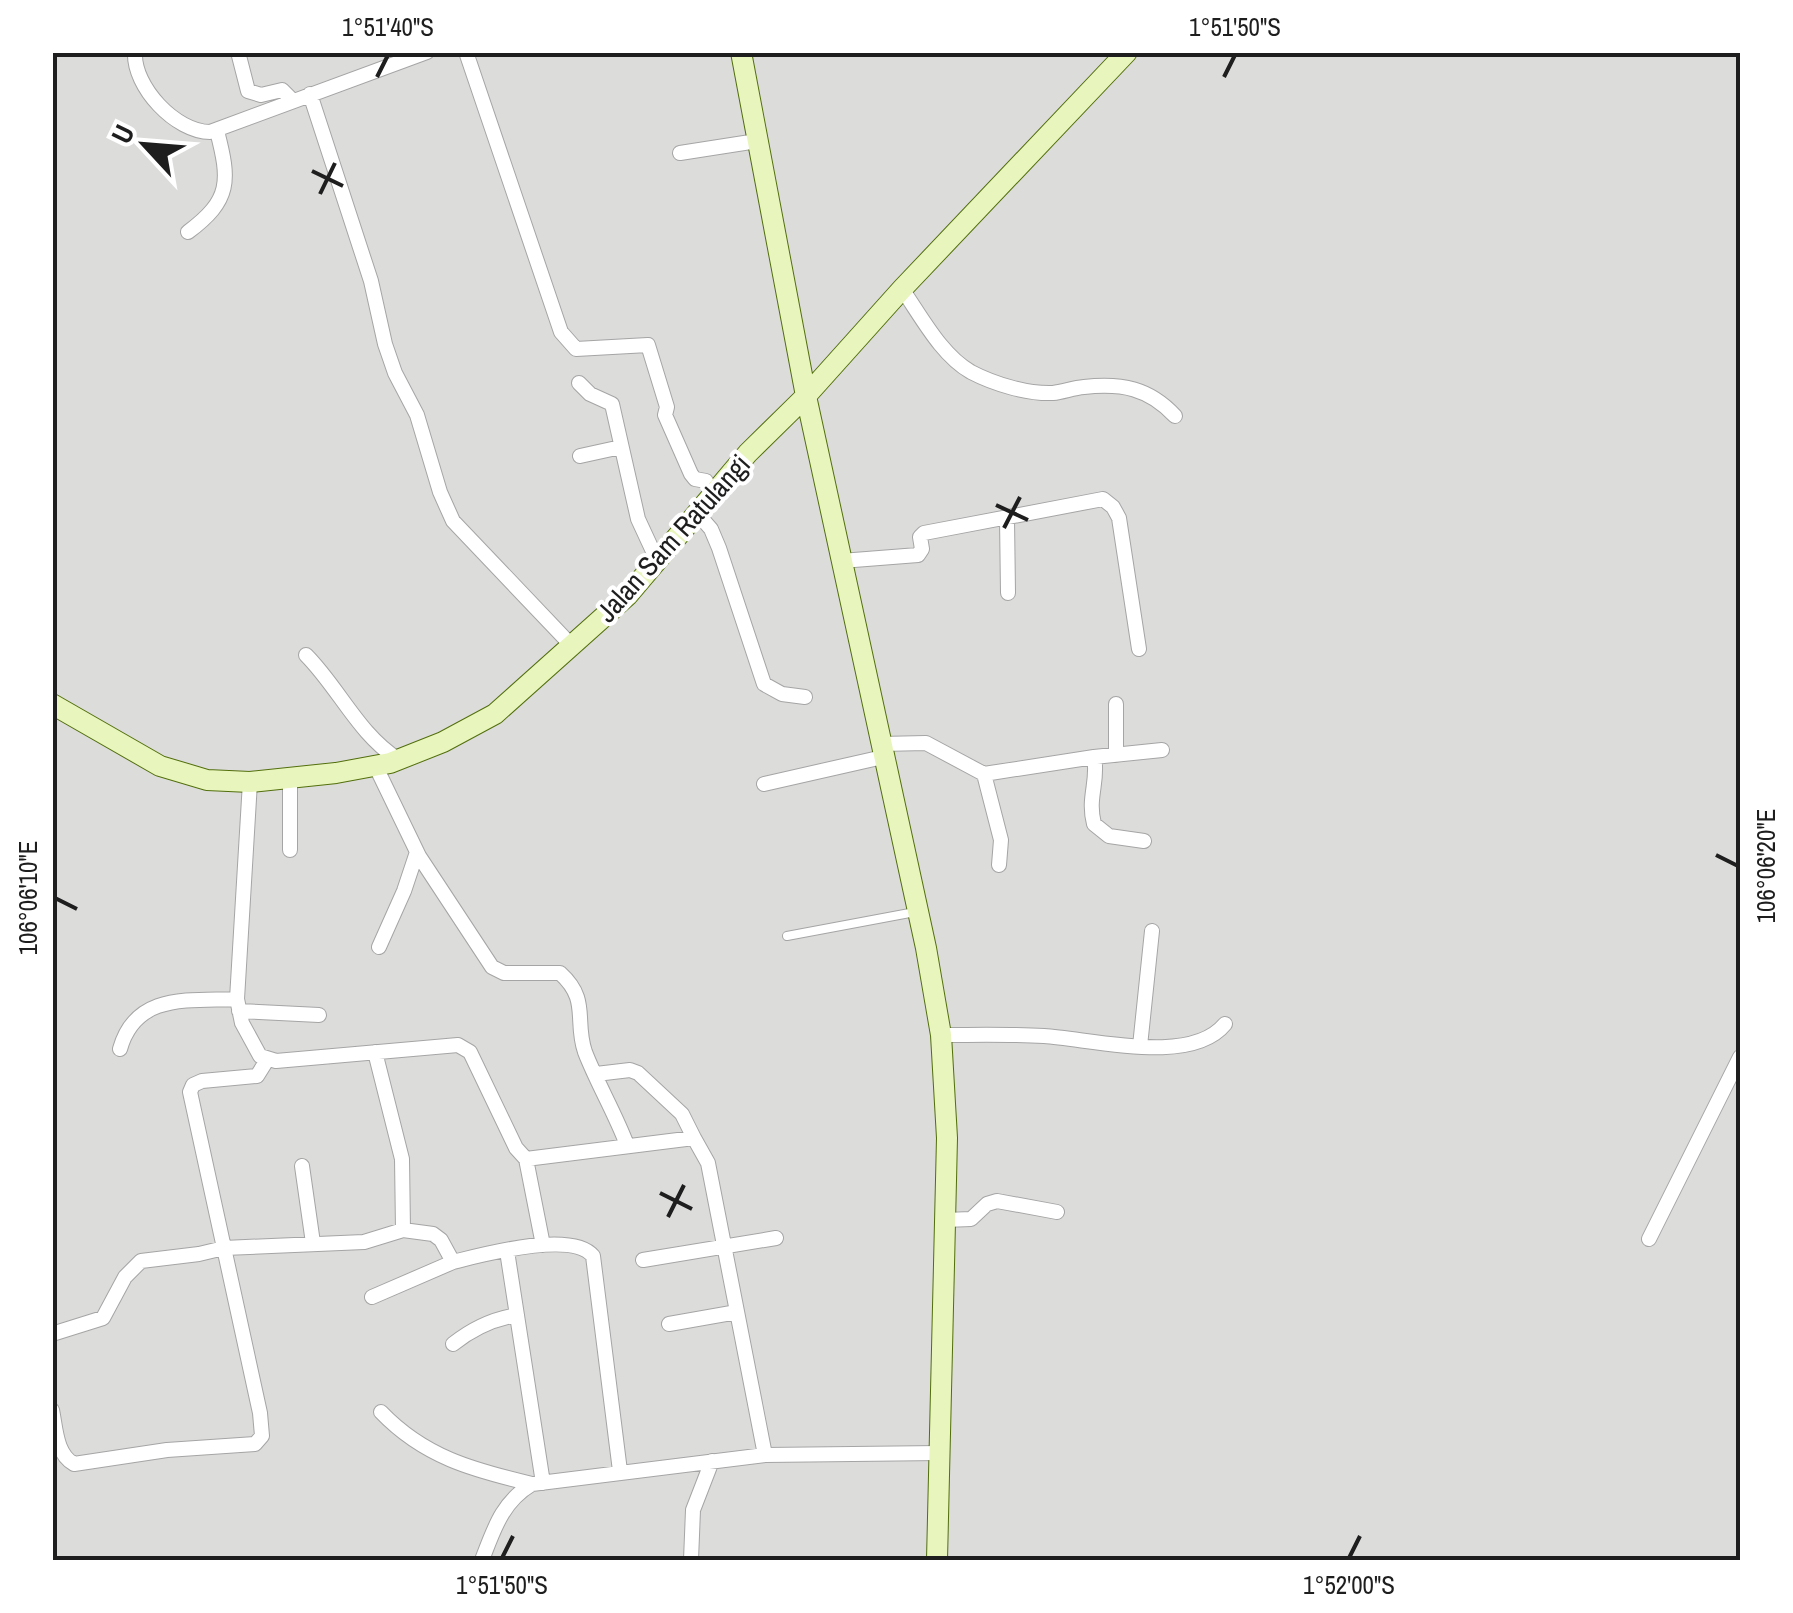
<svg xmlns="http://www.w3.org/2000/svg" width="1793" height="1613" font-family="'Archivo Narrow',sans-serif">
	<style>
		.residential { fill: #dcdcdb }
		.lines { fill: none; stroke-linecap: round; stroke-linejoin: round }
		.lane-casing { stroke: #a5a5a5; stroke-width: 10 }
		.street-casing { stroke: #a5a5a5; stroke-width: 16 }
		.secondary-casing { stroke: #526f0c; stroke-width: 22 }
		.lane { stroke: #fff; stroke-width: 8 }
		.street { stroke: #fff; stroke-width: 14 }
		.secondary { stroke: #e8f5bc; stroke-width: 20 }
		.ticks { fill: none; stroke: #1e1e1e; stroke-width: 4 }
		.labels { text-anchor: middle; stroke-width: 8; stroke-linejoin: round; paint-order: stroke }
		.street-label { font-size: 28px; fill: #1e1e1e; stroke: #fff }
		.neatline { fill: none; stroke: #1e1e1e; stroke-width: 4 }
		.ticks-label { font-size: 25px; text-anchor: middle; fill: #1e1e1e }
	</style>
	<rect width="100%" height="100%" fill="#efede5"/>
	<!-- residential -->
	<path class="residential" d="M53,53h1687v1507h-1687z"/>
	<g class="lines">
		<defs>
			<path id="lane" d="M787,936l128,-24"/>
			<path id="street" d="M135,52c-2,35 41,80 75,80l217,-80
				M238,52l10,39 13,4 21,-5 11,11
				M466,52l95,280 15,17 72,-4 19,62 -2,8 26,59 4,5 11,2 7,13
				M310,94l61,187 14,63 10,29 22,42 23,77 13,29 119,125
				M680,153l77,-12
				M188,232c43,-32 42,-51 29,-101
				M902,289c19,27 39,66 69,83 23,12 56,22 82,21 10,-1 20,-5 31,-6 38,-4 65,1 91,29
				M579,383l11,11 22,10 26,115 19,41
				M580,456l41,-9
				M697,513l14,16 8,19 45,136 18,10 23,3
				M1007,519l1,74
				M841,561l77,-6 4,-6 -2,-12 4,-4 179,-34 10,8 6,11 20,131
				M306,655c33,33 52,79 93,105
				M1116,704v51
				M881,744l45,-1 58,31 110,-17c5,24 -7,40 0,67l15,12 35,5
				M1094,757l68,-7
				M376,767l43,89 73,111 12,6h56c30,27 14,47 25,79 12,31 30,61 42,93
				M984,774l17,66 -2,25
				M290,779v71
				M250,782l-13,217 5,24 18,33 16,5 182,-16 12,7 46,96 10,11 168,-21 14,25 57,292
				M764,784l119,-27
				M379,947l25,-56 13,-39
				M239,1011l80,4
				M941,1035c34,0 69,-1 103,1 48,3 147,30 181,-12
				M1140,1046l12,-115
				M120,1049c16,-57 70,-48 117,-50
				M375,1052l27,107 1,71
				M596,1074l34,-4 8,3 44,41 12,24
				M526,1159l17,86
				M302,1166l11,77
				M945,1220l26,-1 16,-15 10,-3 60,11
				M1649,1239l91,-182
				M507,1251l36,232
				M643,1260l133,-22
				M372,1297l81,-35
				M669,1324l68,-12
				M52,1334l51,-16 22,-41 16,-16 58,-7 25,-6 140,-6 39,-12 30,4 8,6 12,22c28,-7 119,-32 140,-6l27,215
				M453,1344c20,-16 39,-25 64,-29
				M52,1410c4,19 4,44 22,54l93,-14 88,-6 7,-8 -2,-23 -70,-321 3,-7 9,-4 55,-5 10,-16
				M381,1412c43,45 92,58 151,72
				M482,1560c12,-31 20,-58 50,-76l233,-29 175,-2
				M691,1560l2,-50 19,-49"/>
			<path id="secondary" d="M741,52l65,344 120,552 15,87 6,103 -10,422
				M52,704l108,62 47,14 43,2 86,-9 54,-10 53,-21 52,-28 133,-119 120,-142 58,-57 96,-107 225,-237"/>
		</defs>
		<!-- lane casing -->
		<use href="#lane" class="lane-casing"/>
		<!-- street casing -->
		<use href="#street" class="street-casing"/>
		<!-- secondary casing -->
		<use href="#secondary" class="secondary-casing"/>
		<!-- lane -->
		<use href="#lane" class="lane"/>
		<!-- street -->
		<use href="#street" class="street"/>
		<!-- secondary -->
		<use href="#secondary" class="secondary"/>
	</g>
	<!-- ticks -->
	<path class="ticks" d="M377,77l11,-22M1224,77l11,-22M312,171l31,15M320,194l15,-31M996,505l32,15M1004,528l16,-31M1716,855l22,11M55,898l22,11M660,1193l32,16M668,1217l16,-32M502,1558l11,-22M1349,1558l11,-22"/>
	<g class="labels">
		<!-- street labels -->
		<g class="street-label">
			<text transform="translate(673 538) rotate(-48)" y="10">Jalan Sam Ratulangi</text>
		</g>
	</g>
	<!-- border -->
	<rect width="1793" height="1613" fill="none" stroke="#ffffff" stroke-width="110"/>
	<!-- north arrow -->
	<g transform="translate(145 145) rotate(296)" stroke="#ffffff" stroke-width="8" paint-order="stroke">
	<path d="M0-8L18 38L0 25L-18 38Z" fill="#1e1e1e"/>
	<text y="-15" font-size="28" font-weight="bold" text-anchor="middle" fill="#1e1e1e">U</text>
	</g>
	<rect x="55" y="55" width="1683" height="1503" class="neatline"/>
	<g class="ticks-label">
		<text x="388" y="36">1°51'40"S</text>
		<text x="1235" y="36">1°51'50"S</text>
		<text transform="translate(1766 866) rotate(-90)" y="9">106°06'20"E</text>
		<text transform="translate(28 898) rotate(-90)" y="9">106°06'10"E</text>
		<text x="502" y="1594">1°51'50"S</text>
		<text x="1349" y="1594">1°52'00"S</text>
	</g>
</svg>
